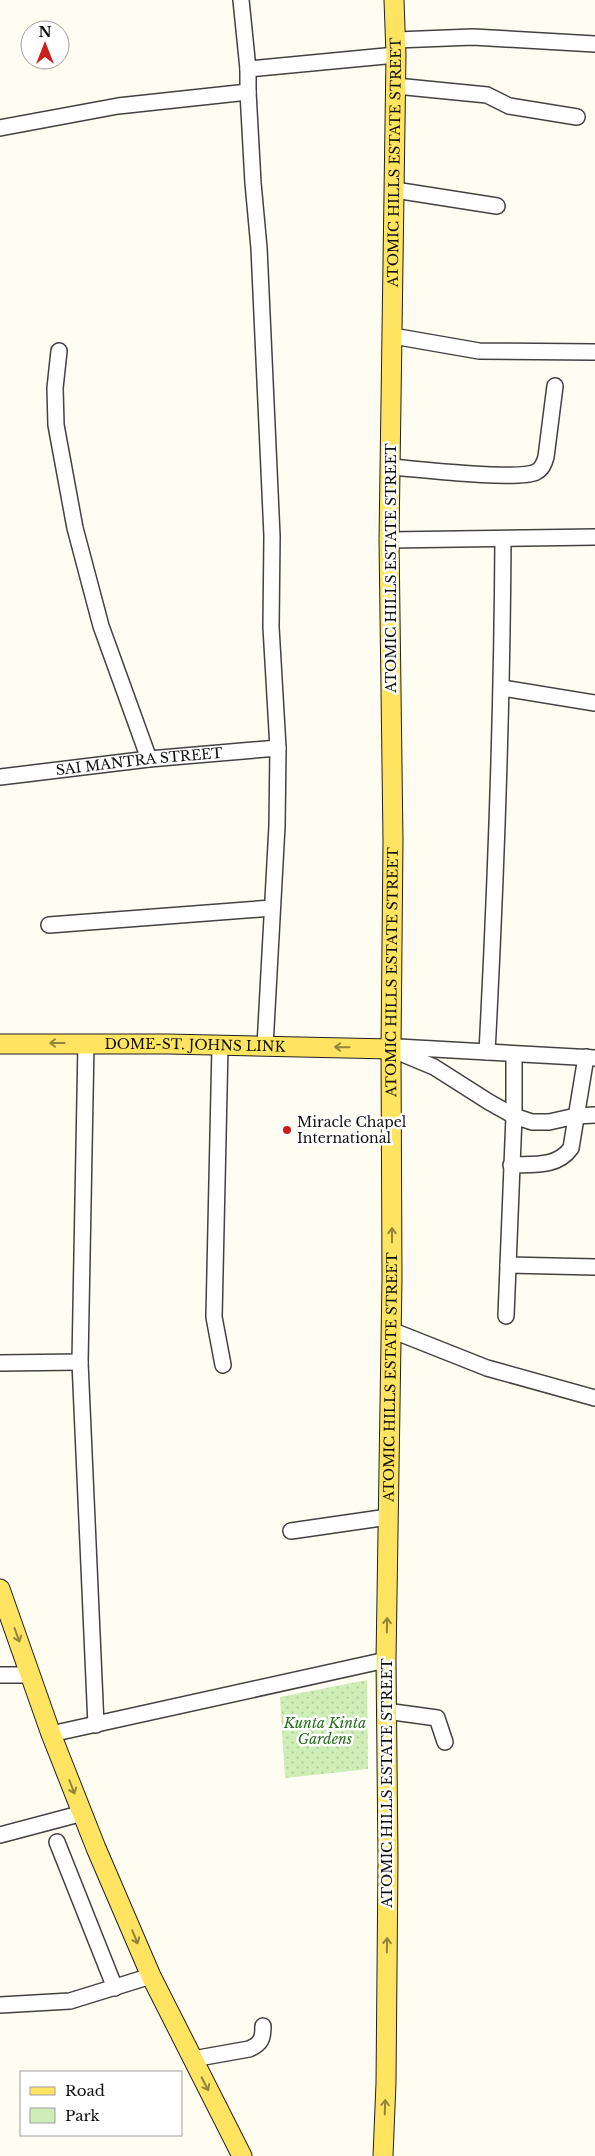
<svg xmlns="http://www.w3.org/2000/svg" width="595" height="2156" font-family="'Libre Baskerville',serif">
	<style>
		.green { fill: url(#green-dots) }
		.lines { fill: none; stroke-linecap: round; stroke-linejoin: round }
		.minor-casing { stroke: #424242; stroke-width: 18 }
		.major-casing { stroke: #202020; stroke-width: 21 }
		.minor { stroke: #fff; stroke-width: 15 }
		.major { stroke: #ffe461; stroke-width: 19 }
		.oneway { stroke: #93843c }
		.poi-dot { fill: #cb1f1b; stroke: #fff; stroke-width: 2 }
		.labels { text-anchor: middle; stroke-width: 5; stroke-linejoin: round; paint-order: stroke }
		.street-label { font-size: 14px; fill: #0f0f0f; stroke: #fff }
		.poi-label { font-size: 14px; fill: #0f0f0f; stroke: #fff; text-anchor: start }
		.park-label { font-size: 14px; font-style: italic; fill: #246d19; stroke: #fff }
	</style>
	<defs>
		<pattern id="green-dots" width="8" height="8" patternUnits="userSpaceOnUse" patternTransform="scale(1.25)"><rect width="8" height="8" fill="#cfedb7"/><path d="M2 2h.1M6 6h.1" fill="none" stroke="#b1ca9c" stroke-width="1.8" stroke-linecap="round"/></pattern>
	</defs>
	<rect width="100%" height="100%" fill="#fffdf1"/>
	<!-- green -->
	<path class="green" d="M367,1680l1,89 -83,9 -5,-81z"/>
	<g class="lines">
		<defs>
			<g id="minor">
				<path d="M241,0l7,69"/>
				<path d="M396,40l77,-3 122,7"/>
				<path d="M396,86l91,9 22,11 68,11"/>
				<path d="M248,92l5,91 6,65 13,288 -1,91 7,121 -1,78 -12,220"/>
				<path d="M0,128l118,-22 130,-14v-23l148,-14"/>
				<path d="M395,190l102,16"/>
				<path d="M393,336l86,15 116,1"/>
				<path d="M59,351l-4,37 1,37 19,103 26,98 48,133"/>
				<path d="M391,467c25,2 128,14 145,5 6,-3 8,-8 10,-15l9,-71"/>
				<path d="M389,540l206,-3"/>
				<path d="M502,688l93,15"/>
				<path id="s1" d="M0,777l149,-18 129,-11"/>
				<path d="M49,925l223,-17"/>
				<path d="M86,1043l-6,319 16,363"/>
				<path d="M220,1046l-6,271 9,48"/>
				<path d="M398,1047l197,11"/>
				<path d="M391,1049l43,18 55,35 25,14 18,6h17l27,-6 19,-1"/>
				<path d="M487,1052c9,-171 15,-341 16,-513"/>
				<path d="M511,1165c21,-1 46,3 60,-17l15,-91"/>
				<path d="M508,1265l87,2"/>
				<path d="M506,1316l8,-200v-62"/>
				<path d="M391,1330l96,38 108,30"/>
				<path d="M0,1363l80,-1"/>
				<path d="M291,1531l97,-14"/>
				<path d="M0,1675h31"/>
				<path d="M386,1711l51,7 8,24"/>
				<path d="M51,1734l335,-74"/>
				<path d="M0,1835l83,-22"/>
				<path d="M57,1842l58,146"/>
				<path d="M0,2005l70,-4 81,-25"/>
				<path d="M193,2059l56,-10c12,-5 14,-10 14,-23"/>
			</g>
			<g id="major">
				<path id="s2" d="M0,1044h168l223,5"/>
				<path d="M0,1589l51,145 45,114 55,128 91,180"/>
				<path id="s3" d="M383,2156l3,-73 2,-224 -2,-199 6,-382 -1,-229 2,-209 -4,-300 7,-485 -2,-55"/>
			</g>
		</defs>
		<!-- minor casing -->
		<use href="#minor" class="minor-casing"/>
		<!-- major casing -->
		<use href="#major" class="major-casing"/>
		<!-- minor -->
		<use href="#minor" class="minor"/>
		<!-- major -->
		<use href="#major" class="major"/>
	</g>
	<!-- one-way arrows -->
	<defs><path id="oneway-shaft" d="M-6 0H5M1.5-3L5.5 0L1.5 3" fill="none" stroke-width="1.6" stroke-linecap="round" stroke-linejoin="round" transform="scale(1.25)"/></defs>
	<g class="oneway">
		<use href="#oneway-shaft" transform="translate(57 1043) rotate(180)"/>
		<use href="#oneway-shaft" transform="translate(342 1047) rotate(-179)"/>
		<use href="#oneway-shaft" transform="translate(392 1235) rotate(-90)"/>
		<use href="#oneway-shaft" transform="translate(387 1625) rotate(-89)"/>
		<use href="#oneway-shaft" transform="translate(17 1635) rotate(70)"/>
		<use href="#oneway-shaft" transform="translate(72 1787) rotate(69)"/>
		<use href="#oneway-shaft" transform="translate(135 1937) rotate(67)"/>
		<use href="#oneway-shaft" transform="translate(387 1945) rotate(-89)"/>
		<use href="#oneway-shaft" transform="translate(205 2084) rotate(63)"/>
		<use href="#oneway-shaft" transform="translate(385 2107) rotate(-88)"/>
	</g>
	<!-- markers -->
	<circle class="poi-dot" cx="287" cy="1130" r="5"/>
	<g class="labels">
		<!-- street labels -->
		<g class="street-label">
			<text dy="5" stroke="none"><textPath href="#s3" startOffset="1994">ATOMIC HILLS ESTATE STREET</textPath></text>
			<text transform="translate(391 568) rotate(-90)" y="5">ATOMIC HILLS ESTATE STREET</text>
			<text dy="5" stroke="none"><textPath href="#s1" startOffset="140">SAI MANTRA STREET</textPath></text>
			<text dy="5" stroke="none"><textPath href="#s3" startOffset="1184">ATOMIC HILLS ESTATE STREET</textPath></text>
			<text dy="5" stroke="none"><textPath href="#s2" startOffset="195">DOME-ST. JOHNS LINK</textPath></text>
			<text dy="5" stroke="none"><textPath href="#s3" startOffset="779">ATOMIC HILLS ESTATE STREET</textPath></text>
			<text transform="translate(387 1783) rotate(-90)" y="5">ATOMIC HILLS ESTATE STREET</text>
		</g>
		<!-- poi labels -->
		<g class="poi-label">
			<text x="297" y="1127">Miracle Chapel<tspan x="297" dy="16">International</tspan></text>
		</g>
		<!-- park labels -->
		<g class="park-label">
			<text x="325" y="1728">Kunta Kinta<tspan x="325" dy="16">Gardens</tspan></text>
		</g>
	</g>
	<!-- legend -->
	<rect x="20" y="2071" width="162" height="65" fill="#ffffff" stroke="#9f9f9f"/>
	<rect x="30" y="2087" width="25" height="8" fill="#ffe461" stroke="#9f9f9f"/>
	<text x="65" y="2096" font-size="15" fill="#0f0f0f">Road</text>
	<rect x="30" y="2108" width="25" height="15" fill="#cfedb7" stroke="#9f9f9f"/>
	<text x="65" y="2121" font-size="15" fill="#0f0f0f">Park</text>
	<!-- north arrow -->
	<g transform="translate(45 45)"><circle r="24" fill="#ffffff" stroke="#9f9f9f"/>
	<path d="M0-4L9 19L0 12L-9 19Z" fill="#cb1f1b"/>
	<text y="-8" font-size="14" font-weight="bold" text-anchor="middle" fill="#0f0f0f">N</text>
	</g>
</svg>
